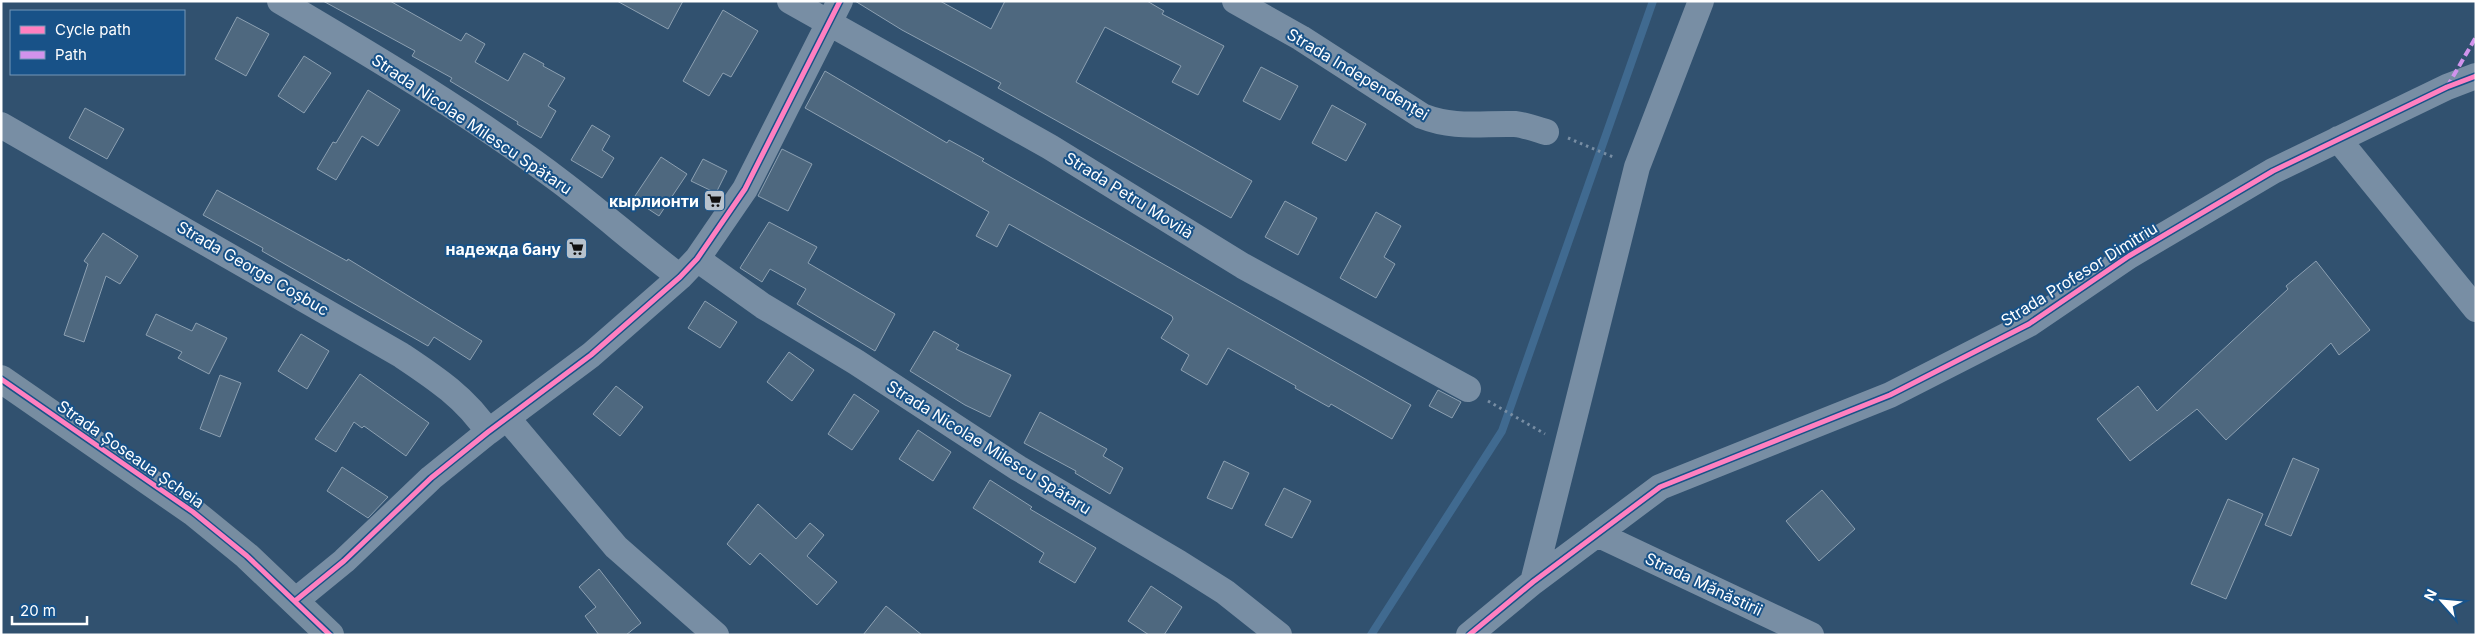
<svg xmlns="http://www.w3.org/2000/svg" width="2477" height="636" font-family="Inter,sans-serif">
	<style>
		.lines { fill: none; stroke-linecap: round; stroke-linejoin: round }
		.stream { stroke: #406a90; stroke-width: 8 }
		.building { fill: #4e687f; stroke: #8ca0b2 }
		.path { stroke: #788ea4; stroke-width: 3; stroke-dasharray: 2.5 4; stroke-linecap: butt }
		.minor { stroke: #788ea4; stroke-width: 26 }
		.major { stroke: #778da1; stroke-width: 28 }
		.quiet { stroke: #d193ec; stroke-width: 4; stroke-dasharray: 8 4; stroke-linecap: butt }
		.cycleway-casing { stroke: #185288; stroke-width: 8 }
		.cycleway { stroke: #ff80c0; stroke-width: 5 }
		.labels { text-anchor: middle; stroke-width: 4; stroke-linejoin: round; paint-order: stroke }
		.street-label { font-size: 16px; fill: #fff; stroke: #185288 }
		.poi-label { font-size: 16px; font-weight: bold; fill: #fff; stroke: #185288; text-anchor: end }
	</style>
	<rect width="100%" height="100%" fill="#31516f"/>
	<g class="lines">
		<!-- stream -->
		<path class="stream" d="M1371,635l131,-204 151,-430"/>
	</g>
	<!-- building -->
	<path class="building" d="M323,1h67l71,40 5,-8 19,11 -10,18 33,19 16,-28 20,11 -1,2 22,12 -17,28 8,5 -15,27 -24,-14 1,-2 -68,-41 2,-3 -40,-22 3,-5z
		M617,1h66l-15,28z
		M855,1h85l51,28 14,-28h142l17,10 -2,3 62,32 -26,49 -26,-13 9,-16 -76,-39 -29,55 176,99 -21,37 -233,-130 3,-5 -99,-53z
		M723,10l35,21 -27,46 -8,-4 -14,23 -26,-15z
		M237,17l32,17 -23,42 -31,-17z
		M304,56l27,17 -27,40 -26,-17z
		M1261,67l37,19 -18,34 -37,-19z
		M825,71l122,72 2,-3 35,19 -2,2 429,244 -19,34 -61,-35 -2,3 -34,-19 1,-2 -68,-38 -21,37 -26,-15 8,-15 -28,-17 12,-19 -1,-3 -163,-92 -12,23 -21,-11 13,-24 -184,-104z
		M368,90l32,20 -22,36 -16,-10 -26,44 -19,-11 16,-27 3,1z
		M1332,105l34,19 -20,37 -34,-18z
		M85,108l39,21 -17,30 -38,-21z
		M592,125l18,11 -8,14 12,8 -12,20 -31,-18z
		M782,149l30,15 -24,47 -30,-15z
		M661,157l26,17 -28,42 -26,-17z
		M703,159l24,12 -11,22 -25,-12z
		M217,190l130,71 1,-2 134,82 -12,19 -36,-23 -6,9 -166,-95 1,-3 -60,-33z
		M1285,201l32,17 -19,37 -33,-18z
		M1376,212l25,14 -17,31 11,7 -19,34 -36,-20z
		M769,222l48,25 -9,16 87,51 -20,37 -78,-47 9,-15 -36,-20 -8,13 -22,-14z
		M103,233l35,23 -18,28 -14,-8 -22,66 -20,-7 24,-71 -4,-3z
		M2316,261l54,69 -31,25 -8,-12 -105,97 -29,-31 -67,52 -33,-42 41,-33 19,25 131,-122 -2,-3z
		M705,301l32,21 -17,26 -32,-20z
		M156,314l36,17 4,-8 31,15 -18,36 -31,-16 4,-6 -36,-17z
		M934,331l25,14 -3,4 55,26 -21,42 -25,-12 -55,-34z
		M301,334l28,17 -22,38 -29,-18z
		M789,352l25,18 -22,31 -25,-19z
		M360,374l69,49 -23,33 -42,-30 -2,2 -8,-6 -18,30 -21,-13z
		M220,375l21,8 -21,54 -20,-8z
		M616,386l27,21 -23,29 -27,-22z
		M1438,390l23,12 -9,16 -23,-12z
		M854,394l25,17 -27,39 -24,-16z
		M1040,412l67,37 -4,7 20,12 -13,26 -35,-21 1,-2 -52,-28z
		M918,430l33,22 -18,29 -34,-22z
		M2293,458l26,11 -28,67 -26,-11z
		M1224,461l25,12 -17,36 -25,-11z
		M342,467l46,30 -20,21 -41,-27z
		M990,480l42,27 -2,2 66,39 -21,35 -36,-21 5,-9 -71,-45z
		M1284,488l27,13 -19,37 -27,-13z
		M1822,490l33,39 -36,32 -33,-40z
		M2228,499l35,15 -37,85 -35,-15z
		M758,504l38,35 14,-16 14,12 -17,21 30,26 -20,23 -57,-52 -10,12 -23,-21z
		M599,569l42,54 -15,12h-27l-14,-19 11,-9 -17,-20z
		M1151,586l31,21 -18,28h-15l-21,-14z
		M886,606l36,29h-59z"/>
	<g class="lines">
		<!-- path -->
		<path class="path" d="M1568,138l45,19
			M1488,401l57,33"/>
		<!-- minor -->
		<path class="minor" d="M280,1c95,56 194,115 281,181 41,31 79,65 119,95
			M790,1l260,146 193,119 225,123
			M1235,1l66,37 121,78c33,13 59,7 93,8 10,1 21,5 31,8
			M1,125l400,230c33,22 65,43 87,77
			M2338,139l138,170
			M697,259l66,47 93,56 162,106 161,95 46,29 54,43
			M507,418l109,129 100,88
			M1597,534l214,101
			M1533,582l104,-415 64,-166
			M295,601l49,-40 87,-83 57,-46 103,-77 89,-78 17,-18 48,-70 95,-188
			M1469,635l64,-53 127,-95 230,-92 139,-71 100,-68 144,-85 174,-84 29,-11"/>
		<!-- major -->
		<path class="major" d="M1,379l192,133 54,44 83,79"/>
		<!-- quiet -->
		<path class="quiet" d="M2447,87l29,-50"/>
		<defs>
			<path id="cycleway" d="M1,379l192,133 54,44 83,79
				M295,601l49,-40 87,-83 57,-46 103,-77 89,-78 17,-18 48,-70 95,-188
				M1469,635l64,-53 127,-95 230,-92 139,-71 100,-68 144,-85 174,-84 29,-11"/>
		</defs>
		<!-- cycleway casing -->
		<use href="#cycleway" class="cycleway-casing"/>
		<!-- cycleway -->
		<use href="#cycleway" class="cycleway"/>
	</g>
	<!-- icons -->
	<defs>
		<symbol id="supermarket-square" viewBox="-11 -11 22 22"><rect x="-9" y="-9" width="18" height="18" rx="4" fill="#b7c2cd" stroke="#185288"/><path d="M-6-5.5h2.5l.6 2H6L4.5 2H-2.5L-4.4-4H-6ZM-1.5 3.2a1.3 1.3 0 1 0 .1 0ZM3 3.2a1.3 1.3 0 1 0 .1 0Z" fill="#111"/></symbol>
	</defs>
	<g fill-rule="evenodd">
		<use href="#supermarket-square" x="702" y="188" width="25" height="25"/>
		<use href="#supermarket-square" x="564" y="236" width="25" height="25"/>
	</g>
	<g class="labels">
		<!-- street labels -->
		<g class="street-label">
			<text transform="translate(1358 74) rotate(31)" y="6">Strada Independenței</text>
			<text transform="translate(472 124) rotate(34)" y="6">Strada Nicolae Milescu Spătaru</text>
			<text transform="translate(1129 195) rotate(32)" y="6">Strada Petru Movilă</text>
			<text transform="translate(253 268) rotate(30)" y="6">Strada George Coșbuc</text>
			<text transform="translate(2079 274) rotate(-32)" y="6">Strada Profesor Dimitriu</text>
			<text transform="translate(989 447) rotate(32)" y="6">Strada Nicolae Milescu Spătaru</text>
			<text transform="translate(131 454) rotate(35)" y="6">Strada Șoseaua Șcheia</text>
			<text transform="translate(1704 584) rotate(25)" y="6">Strada Mănăstirii</text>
		</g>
		<!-- poi labels -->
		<g class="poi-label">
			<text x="699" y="207">кырлионти</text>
			<text x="561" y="255">надежда бану</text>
		</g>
	</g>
	<!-- border -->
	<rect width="2477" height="636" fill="none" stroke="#ffffff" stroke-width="5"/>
	<!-- legend -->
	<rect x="10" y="10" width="175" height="65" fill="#185288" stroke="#7497b8"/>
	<rect x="20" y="26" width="25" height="8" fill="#ff80c0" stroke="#7497b8"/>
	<text x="55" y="35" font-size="15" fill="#ffffff">Cycle path</text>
	<rect x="20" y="51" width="25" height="8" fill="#d193ec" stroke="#7497b8"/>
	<text x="55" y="60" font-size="15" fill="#ffffff">Path</text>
	<!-- north arrow -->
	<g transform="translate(2442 601) rotate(297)" stroke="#185288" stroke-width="4" paint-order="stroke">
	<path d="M0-4L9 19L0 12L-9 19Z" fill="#ffffff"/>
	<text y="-8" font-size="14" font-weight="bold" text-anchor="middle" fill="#ffffff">N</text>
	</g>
	<!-- scale -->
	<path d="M12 616v8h75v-8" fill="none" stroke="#ffffff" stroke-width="2.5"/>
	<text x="20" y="616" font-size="15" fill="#ffffff" stroke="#185288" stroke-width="4" paint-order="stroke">20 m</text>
</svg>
